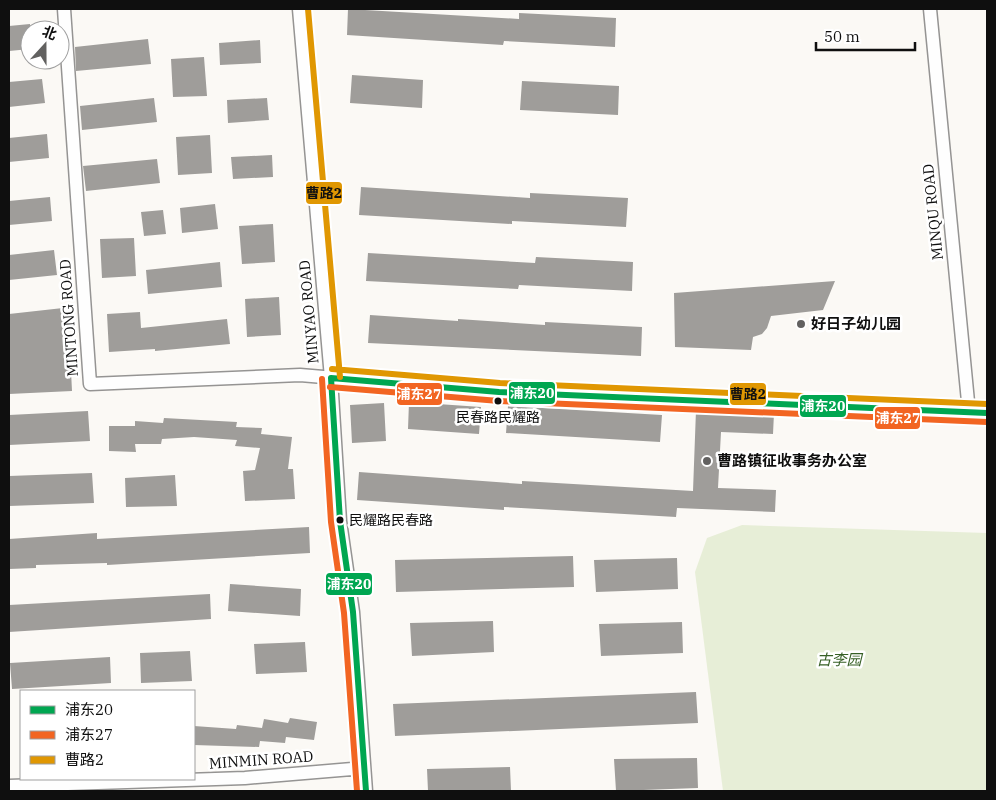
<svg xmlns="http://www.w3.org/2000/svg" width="996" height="800" font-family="'IBM Plex Serif','Noto Sans SC',serif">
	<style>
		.green { fill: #e7eed7 }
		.building { fill: #9f9d9a }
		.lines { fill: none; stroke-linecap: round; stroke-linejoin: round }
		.minor-casing { stroke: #959493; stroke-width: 15 }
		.minor { stroke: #fefefe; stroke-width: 12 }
		.bus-1-casing { stroke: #fff; stroke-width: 10 }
		.bus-2-casing { stroke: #fff; stroke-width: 10 }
		.bus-3-casing { stroke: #fff; stroke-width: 10 }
		.bus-1 { stroke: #00a651; stroke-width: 6 }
		.bus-2 { stroke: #f26522; stroke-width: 6 }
		.bus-3 { stroke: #e09702; stroke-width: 6 }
		.poi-dot { fill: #626160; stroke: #fff; stroke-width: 2 }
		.bus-dot { fill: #0f0f0f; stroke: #fff; stroke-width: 2 }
		.labels { text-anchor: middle; stroke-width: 5; stroke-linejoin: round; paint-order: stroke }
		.bus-label { font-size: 14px; fill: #0f0f0f; stroke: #fff }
		.street-label { font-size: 15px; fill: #0f0f0f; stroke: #fff }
		.poi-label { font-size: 15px; font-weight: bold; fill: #0f0f0f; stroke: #fff; text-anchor: start }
		.park-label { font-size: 15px; font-style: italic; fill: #376026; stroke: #fff }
		.line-badge { stroke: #fff; stroke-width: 2 }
		.badge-label { font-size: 14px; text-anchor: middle; font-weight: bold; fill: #fff }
		.pale-badge-label { font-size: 14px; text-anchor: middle; font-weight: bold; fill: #111 }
	</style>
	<rect width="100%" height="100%" fill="#fbf9f5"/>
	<!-- green -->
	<path class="green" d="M742,525l245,8v258h-264l-28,-219 12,-34z"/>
	<!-- building -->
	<path class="building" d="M348,9l171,10v-6l97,5 -1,29 -111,-6 -1,4 -156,-10z
		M30,24v25l-21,2v-25z
		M148,39l3,25 -75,7 -1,-24z
		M260,40l1,23 -41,2 -1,-22z
		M204,57l3,39 -34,1 -2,-38z
		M352,75l71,5 -1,28 -72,-5z
		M42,79l3,24 -36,4v-25z
		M522,81l97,5 -1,29 -98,-5z
		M154,98l3,24 -75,8 -2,-24z
		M267,98l2,22 -41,3 -1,-23z
		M47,134l2,24 -40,4v-24z
		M210,135l2,38 -34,2 -2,-38z
		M272,155l1,22 -40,2 -2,-22z
		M157,159l3,24 -74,8 -3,-25z
		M361,187l169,11v-5l98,5 -2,29 -114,-6v3l-153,-9z
		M50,197l2,24 -43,4v-24z
		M215,204l3,25 -36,4 -2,-25z
		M163,210l3,24 -22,2 -3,-24z
		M273,224l2,38 -33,2 -3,-38z
		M134,238l2,38 -34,2 -2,-39z
		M54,250l3,25 -48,5v-25z
		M368,253l167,10 1,-6 97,5 -1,29 -113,-6 -1,4 -152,-8z
		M220,262l2,25 -74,7 -2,-24z
		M835,281l-12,29 -52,6 -4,12 -5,6 -9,3 -2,13 -76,-3 -1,-54z
		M279,297l2,38 -34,2 -2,-38z
		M63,308l5,43h2l2,40 -63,3v-80z
		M140,312l1,16 86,-9 3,25 -75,7v-2l-46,3 -2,-38z
		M370,315l88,6v-2l87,6v-3l97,5 -1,29 -273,-13z
		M409,402l72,5 -2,27 -71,-5z
		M384,403l2,38 -34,2 -2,-38z
		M508,406l154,9 -2,27 -154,-9z
		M696,410l78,3 -1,21 -52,-2 -3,56 58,2 -1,22 -98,-4 -1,9 -172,-10v3l-147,-10 2,-28 163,12v-3l171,10z
		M88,411l2,30 -81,4v-30z
		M164,418l73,4 -1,5 26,1 -1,6 31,3 -4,32h5l2,30 -50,2 -2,-30 12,-1 5,-22 -25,-2 2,-6 -43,-3 -32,2 -1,5h-26l1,8 -27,-1v-25h26v-5l28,2z
		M92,473l2,30 -85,3v-30z
		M175,475l2,31 -51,1 -1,-29z
		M309,527l1,26 -203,12v-2l-71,2v3l-27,1v-30l88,-6v6z
		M573,556l1,31 -178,5 -1,-32z
		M677,558l1,31 -82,3 -2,-32z
		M230,584l71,5 -1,27 -72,-5z
		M210,594l1,25 -202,13v-27z
		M493,621l1,31 -82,4 -2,-33z
		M682,622l1,31 -82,3 -2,-32z
		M305,642l2,30 -51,2 -2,-30z
		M190,651l2,30 -51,2 -1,-30z
		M110,657l1,26 -99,6 -2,-26z
		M696,692l2,31 -303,13 -2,-32z
		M290,718l27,4 -3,18 -28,-3 -1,6 -25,-2 -1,6 -65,-2v-19l42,3 1,-4 25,3 2,-9 24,4z
		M697,758l1,30 -82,3 -2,-32z
		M510,767l1,24h-83l-1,-22z"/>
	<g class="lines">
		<defs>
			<path id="minor" d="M64,9l26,375 210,-9 199,17 488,21
				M299,9l32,369 9,143 13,91 13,179
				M930,9l39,403
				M9,786l236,-8 119,-10"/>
		</defs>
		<!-- minor casing -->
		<use href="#minor" class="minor-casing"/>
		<!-- minor -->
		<use href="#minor" class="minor"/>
		<defs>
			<path id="bus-1" d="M331,378l168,14 488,21
				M331,378l9,143 13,91 13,179"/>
			<path id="bus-2" d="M322,379l9,143 13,91 13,178
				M330,387l169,14 488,21"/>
			<path id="bus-3" d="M308,9l32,368
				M332,369l168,14 487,21"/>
		</defs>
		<!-- bus-1 casing -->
		<use href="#bus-1" class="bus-1-casing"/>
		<!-- bus-2 casing -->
		<use href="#bus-2" class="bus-2-casing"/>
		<!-- bus-3 casing -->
		<use href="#bus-3" class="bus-3-casing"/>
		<!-- bus-1 -->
		<use href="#bus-1" class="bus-1"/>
		<!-- bus-2 -->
		<use href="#bus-2" class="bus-2"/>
		<!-- bus-3 -->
		<use href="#bus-3" class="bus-3"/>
	</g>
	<!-- markers -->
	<g class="poi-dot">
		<circle cx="801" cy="324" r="5"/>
		<circle cx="707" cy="461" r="5"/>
	</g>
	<g class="bus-dot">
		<circle cx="498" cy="401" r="4.5"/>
		<circle cx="340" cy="520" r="4.5"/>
	</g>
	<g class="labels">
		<!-- bus labels -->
		<g class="bus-label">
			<text x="498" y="422">民春路民耀路</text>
			<text x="349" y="525" text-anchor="start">民耀路民春路</text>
		</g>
		<!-- street labels -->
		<g class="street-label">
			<text transform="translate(933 212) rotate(-96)" y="5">MINQU ROAD</text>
			<text transform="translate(309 312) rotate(-95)" y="5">MINYAO ROAD</text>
			<text transform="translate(69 318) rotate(-94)" y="5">MINTONG ROAD</text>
			<text transform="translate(261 760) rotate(-4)" y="5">MINMIN ROAD</text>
		</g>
		<!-- poi labels -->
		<g class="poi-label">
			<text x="811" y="329">好日子幼儿园</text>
			<text x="717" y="466">曹路镇征收事务办公室</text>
		</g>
		<!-- park labels -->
		<g class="park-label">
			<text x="839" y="665">古李园</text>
		</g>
	</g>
	<g class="line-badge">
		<rect x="305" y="181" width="38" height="24" rx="5" fill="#e09702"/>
		<rect x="508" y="381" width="48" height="24" rx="5" fill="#00a651"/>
		<rect x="729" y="382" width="38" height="24" rx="5" fill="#e09702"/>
		<rect x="396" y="382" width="47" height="24" rx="5" fill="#f26522"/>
		<rect x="799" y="394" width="48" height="24" rx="5" fill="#00a651"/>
		<rect x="874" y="406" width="47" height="24" rx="5" fill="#f26522"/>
		<rect x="325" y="572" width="48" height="24" rx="5" fill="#00a651"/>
	</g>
	<g class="badge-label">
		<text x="532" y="398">浦东20</text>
		<text x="419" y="399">浦东27</text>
		<text x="823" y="411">浦东20</text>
		<text x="898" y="423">浦东27</text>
		<text x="349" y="589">浦东20</text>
	</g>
	<g class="pale-badge-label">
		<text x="324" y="198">曹路2</text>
		<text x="748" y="399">曹路2</text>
	</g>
	<!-- border -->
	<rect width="996" height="800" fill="none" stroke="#0f0f0f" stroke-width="20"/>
	<!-- legend -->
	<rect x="20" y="690" width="175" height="90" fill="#ffffff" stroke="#9f9f9f"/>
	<rect x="30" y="706" width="25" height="8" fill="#00a651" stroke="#9f9f9f"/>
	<text x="65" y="715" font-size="15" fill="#0f0f0f">浦东20</text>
	<rect x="30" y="731" width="25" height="8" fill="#f26522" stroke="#9f9f9f"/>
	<text x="65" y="740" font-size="15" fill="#0f0f0f">浦东27</text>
	<rect x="30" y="756" width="25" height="8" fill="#e09702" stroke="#9f9f9f"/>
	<text x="65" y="765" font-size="15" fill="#0f0f0f">曹路2</text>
	<!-- north arrow -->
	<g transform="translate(45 45) rotate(21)"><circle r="24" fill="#ffffff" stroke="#9f9f9f"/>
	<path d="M0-4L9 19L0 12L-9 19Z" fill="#626160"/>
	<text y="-8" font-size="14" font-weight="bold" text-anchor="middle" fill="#0f0f0f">北</text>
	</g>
	<!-- scale -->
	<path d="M816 42v8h99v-8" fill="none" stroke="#0f0f0f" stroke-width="2.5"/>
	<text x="824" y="42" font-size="15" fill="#0f0f0f" stroke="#ffffff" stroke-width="4" paint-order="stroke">50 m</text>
</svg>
